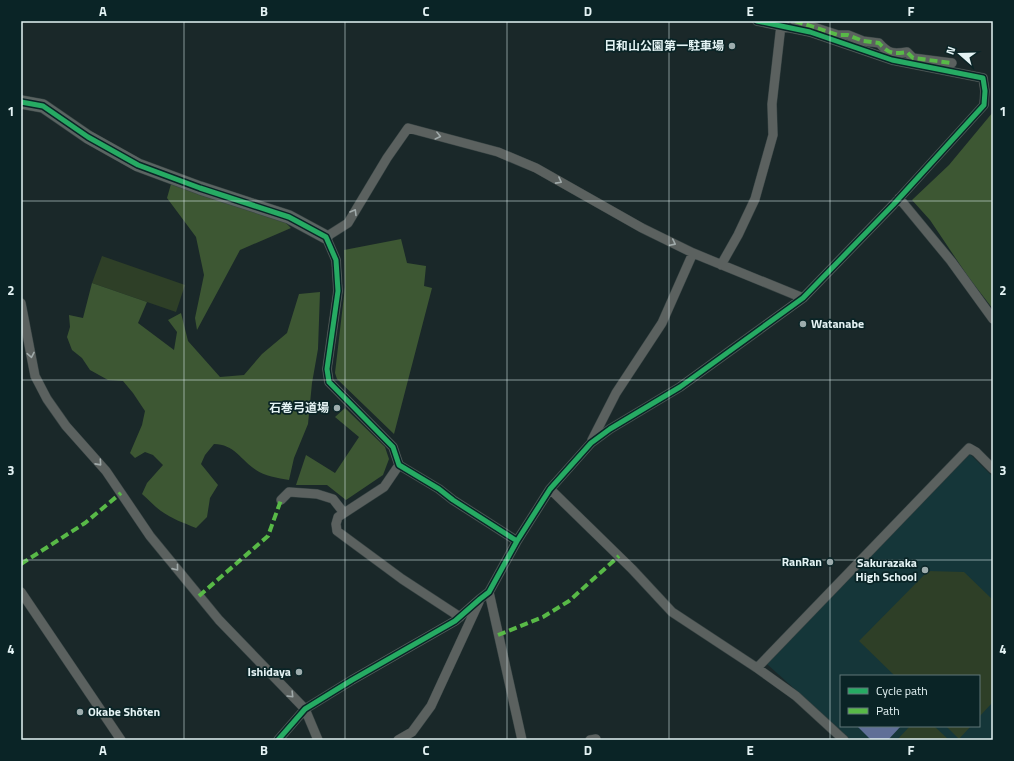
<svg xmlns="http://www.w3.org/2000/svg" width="1014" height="761" font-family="'Titillium Web','Noto Sans JP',sans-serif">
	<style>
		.built { fill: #153639; fill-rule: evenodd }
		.green { fill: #2e3f27 }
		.forest { fill: #3d5733 }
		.water { fill: #5f6f97 }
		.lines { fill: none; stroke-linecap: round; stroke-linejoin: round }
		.street-casing { stroke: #384444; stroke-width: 10 }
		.secondary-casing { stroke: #384444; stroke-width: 14 }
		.street { stroke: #5b615f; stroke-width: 9 }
		.secondary { stroke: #5b6462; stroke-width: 13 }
		.quiet { stroke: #58b947; stroke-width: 4; stroke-dasharray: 8 4; stroke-linecap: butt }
		.cycleway-casing { stroke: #0a2426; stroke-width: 8 }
		.cycleway { stroke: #26ab63; stroke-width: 5 }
		.oneway { stroke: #a0aaaa }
		.grid { fill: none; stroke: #e4f3f4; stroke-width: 1; stroke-opacity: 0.55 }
		.poi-dot { fill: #9dacad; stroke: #0a2426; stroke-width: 1.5 }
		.labels { text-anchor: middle; stroke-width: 3.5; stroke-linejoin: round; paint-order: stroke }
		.poi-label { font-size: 12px; font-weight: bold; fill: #e4f3f4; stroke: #0a2426; text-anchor: end }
		.neatline { fill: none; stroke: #e4f3f4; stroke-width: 1.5 }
		.grid-label { font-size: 13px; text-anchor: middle; font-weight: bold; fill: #e4f3f4 }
	</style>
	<rect width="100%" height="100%" fill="#1a2829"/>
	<!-- built -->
	<path class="built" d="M970,454l23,23v259l-3,4h-139l-84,-76zM841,676h138v50h-138z"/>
	<!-- green -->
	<path class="green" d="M102,256l83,29 -9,27 -84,-29z
		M928,571l36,1 29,28v102l-14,15v-41h-84l-36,-35z
		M910,726h24l15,14h-52z
		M946,726h25l-12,13z"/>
	<!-- forest -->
	<path class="forest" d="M993,112v197l-24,-31 -39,-58 -18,-20 37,-35z
		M171,184l113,37 7,7 -51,22 -43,80 -2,-12 9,-43 -8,-38 -29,-39z
		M401,239l6,24 19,3 -2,20 8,2 -38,146 -57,-55 -2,-6 10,-86 -1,-37z
		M92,283l55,19 -9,21 36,27 3,-18 -9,-12 13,-7 7,28 32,36 24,-2 18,-21 25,-21 12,-39 21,-2 -2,57 -6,34 -4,41 -14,34 -5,22c-11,-2 -25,-4 -33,-10 -15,-10 -22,-26 -42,-26l-9,11 -4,9 17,21 -8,13 -3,19 -11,11c-12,-5 -24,-9 -35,-17 -6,-4 -12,-11 -19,-17l5,-11 16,-18 -10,-10 -8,-3 -10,6 -5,-5 12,-28 3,-14 -12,-18 -10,-12 -15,-1 -18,-10 -8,-12 -10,-8 -5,-13 3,-10 -1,-12 14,3z
		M345,408l40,39 4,12 -6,16 -37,25 -19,-15h-31l10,-30 29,18 24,-36 -24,-20z"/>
	<!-- water -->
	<path class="water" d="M857,726h44l-13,14h-17z"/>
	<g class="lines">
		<defs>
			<path id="street" d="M795,21l43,14h10l15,6 16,2c10,11 14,11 28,9l6,6 39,5
				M899,198l52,63 42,58
				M721,265l17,-30 17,-36 18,-64 -1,-31 9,-79 4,-4
				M21,303l14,73 12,23 19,27 40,45 44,65 69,84 86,89 13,31
				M592,440l24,-47 46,-70 31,-70
				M399,465l-15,22 -46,30 -2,7 1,7 65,48 58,38
				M550,489l82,80 40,43 85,56 39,28 48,44
				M281,500l8,-8 28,2 16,5 11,14
				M517,541l-64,-41 -14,-11 -40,-24 -6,-18 -64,-65 -2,-13 11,-78 -2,-31 -10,-23 22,-14 39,-65 21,-30 90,24 38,16 106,60 51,25 110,45
				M21,592l100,148
				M489,592l33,148
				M757,668l212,-220 7,4 17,17
				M278,740l27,-31 47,-29 103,-59 25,-22 9,-7 28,-51 33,-52 41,-46 19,-14 70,-42 123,-89 90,-93 91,-100 1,-14 -2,-13 -91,-18 -82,-28 -53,-11
				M398,740l14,-8 19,-26 48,-104
				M590,740l6,-1"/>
			<path id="secondary" d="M21,102l22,4 45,31 50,28 62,23 89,29 37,20"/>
		</defs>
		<!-- street casing -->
		<use href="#street" class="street-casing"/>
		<!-- secondary casing -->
		<use href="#secondary" class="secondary-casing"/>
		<!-- street -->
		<use href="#street" class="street"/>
		<!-- secondary -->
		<use href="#secondary" class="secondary"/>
		<!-- quiet -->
		<path class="quiet" d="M795,21l43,14h10l15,6 16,2c10,11 14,11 28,9l6,6 39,5
			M21,564l64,-41 36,-30
			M199,596l69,-60 13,-36
			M498,635l45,-18 26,-16 50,-45"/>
		<defs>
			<path id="cycleway" d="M21,102l22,4 45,31 50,28 62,23 89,29 37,20 10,23 2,31 -11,78 2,13 64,65 6,18 40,24 14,11 64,41
				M278,740l27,-31 47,-29 103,-59 25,-22 9,-7 28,-51 33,-52 41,-46 19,-14 70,-42 123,-89 90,-93 91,-100 1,-14 -2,-13 -91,-18 -82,-28 -53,-11"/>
		</defs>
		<!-- cycleway casing -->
		<use href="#cycleway" class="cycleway-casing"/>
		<!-- cycleway -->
		<use href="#cycleway" class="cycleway"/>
	</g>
	<!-- one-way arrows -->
	<defs><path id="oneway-chevron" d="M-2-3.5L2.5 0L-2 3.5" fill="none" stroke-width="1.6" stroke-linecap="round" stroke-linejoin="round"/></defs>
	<g class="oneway">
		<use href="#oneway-chevron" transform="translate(438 136) rotate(14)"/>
		<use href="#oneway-chevron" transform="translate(559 181) rotate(28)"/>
		<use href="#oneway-chevron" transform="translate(354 212) rotate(-59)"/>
		<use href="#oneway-chevron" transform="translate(673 243) rotate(26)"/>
		<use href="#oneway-chevron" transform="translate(31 355) rotate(79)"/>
		<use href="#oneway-chevron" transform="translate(99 463) rotate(48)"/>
		<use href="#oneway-chevron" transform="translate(176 568) rotate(51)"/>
		<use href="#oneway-chevron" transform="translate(291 695) rotate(46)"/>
	</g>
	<!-- grid -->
	<path class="grid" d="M184,21v719M345,21v719M507,21v719M669,21v719M830,21v719M21,201h972M21,380h972M21,560h972"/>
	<!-- markers -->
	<g class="poi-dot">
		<circle cx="732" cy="46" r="4"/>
		<circle cx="803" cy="324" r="4"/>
		<circle cx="337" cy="408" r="4"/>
		<circle cx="830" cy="562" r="4"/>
		<circle cx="925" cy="570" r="4"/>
		<circle cx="299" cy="672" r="4"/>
		<circle cx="80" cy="712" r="4"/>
	</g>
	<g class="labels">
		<!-- poi labels -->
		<g class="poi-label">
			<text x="724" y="50">日和山公園第一駐車場</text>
			<text x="811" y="328" text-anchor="start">Watanabe</text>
			<text x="329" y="412">石巻弓道場</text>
			<text x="822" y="566">RanRan</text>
			<text x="917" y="567">Sakurazaka<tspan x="917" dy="14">High School</tspan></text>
			<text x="291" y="676">Ishidaya</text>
			<text x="88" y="716" text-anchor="start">Okabe Shōten</text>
		</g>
	</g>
	<!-- border -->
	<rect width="1014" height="761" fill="none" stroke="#0a2426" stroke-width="44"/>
	<!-- legend -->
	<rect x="840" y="675" width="140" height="52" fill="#0a2426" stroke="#617778"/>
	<rect x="848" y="688" width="20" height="6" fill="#26ab63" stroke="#617778"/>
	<text x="876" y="695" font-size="12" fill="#e4f3f4">Cycle path</text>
	<rect x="848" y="708" width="20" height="6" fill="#58b947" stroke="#617778"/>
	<text x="876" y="715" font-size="12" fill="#e4f3f4">Path</text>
	<!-- north arrow -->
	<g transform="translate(960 54) rotate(290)" stroke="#0a2426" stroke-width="3" paint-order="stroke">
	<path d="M0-3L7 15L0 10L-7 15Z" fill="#e4f3f4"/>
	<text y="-6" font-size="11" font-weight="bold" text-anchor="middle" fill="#e4f3f4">N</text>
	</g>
	<rect x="22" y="22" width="970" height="717" class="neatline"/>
	<g class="grid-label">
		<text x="103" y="16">A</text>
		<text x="264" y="16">B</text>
		<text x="426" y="16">C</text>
		<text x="588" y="16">D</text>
		<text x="750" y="16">E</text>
		<text x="911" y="16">F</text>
		<text x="11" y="116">1</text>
		<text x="1003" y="116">1</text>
		<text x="11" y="295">2</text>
		<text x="1003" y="295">2</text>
		<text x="11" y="475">3</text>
		<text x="1003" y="475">3</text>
		<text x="11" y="654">4</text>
		<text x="1003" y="654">4</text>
		<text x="103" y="755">A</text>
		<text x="264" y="755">B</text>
		<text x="426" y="755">C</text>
		<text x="588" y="755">D</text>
		<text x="750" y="755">E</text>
		<text x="911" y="755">F</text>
	</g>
</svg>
